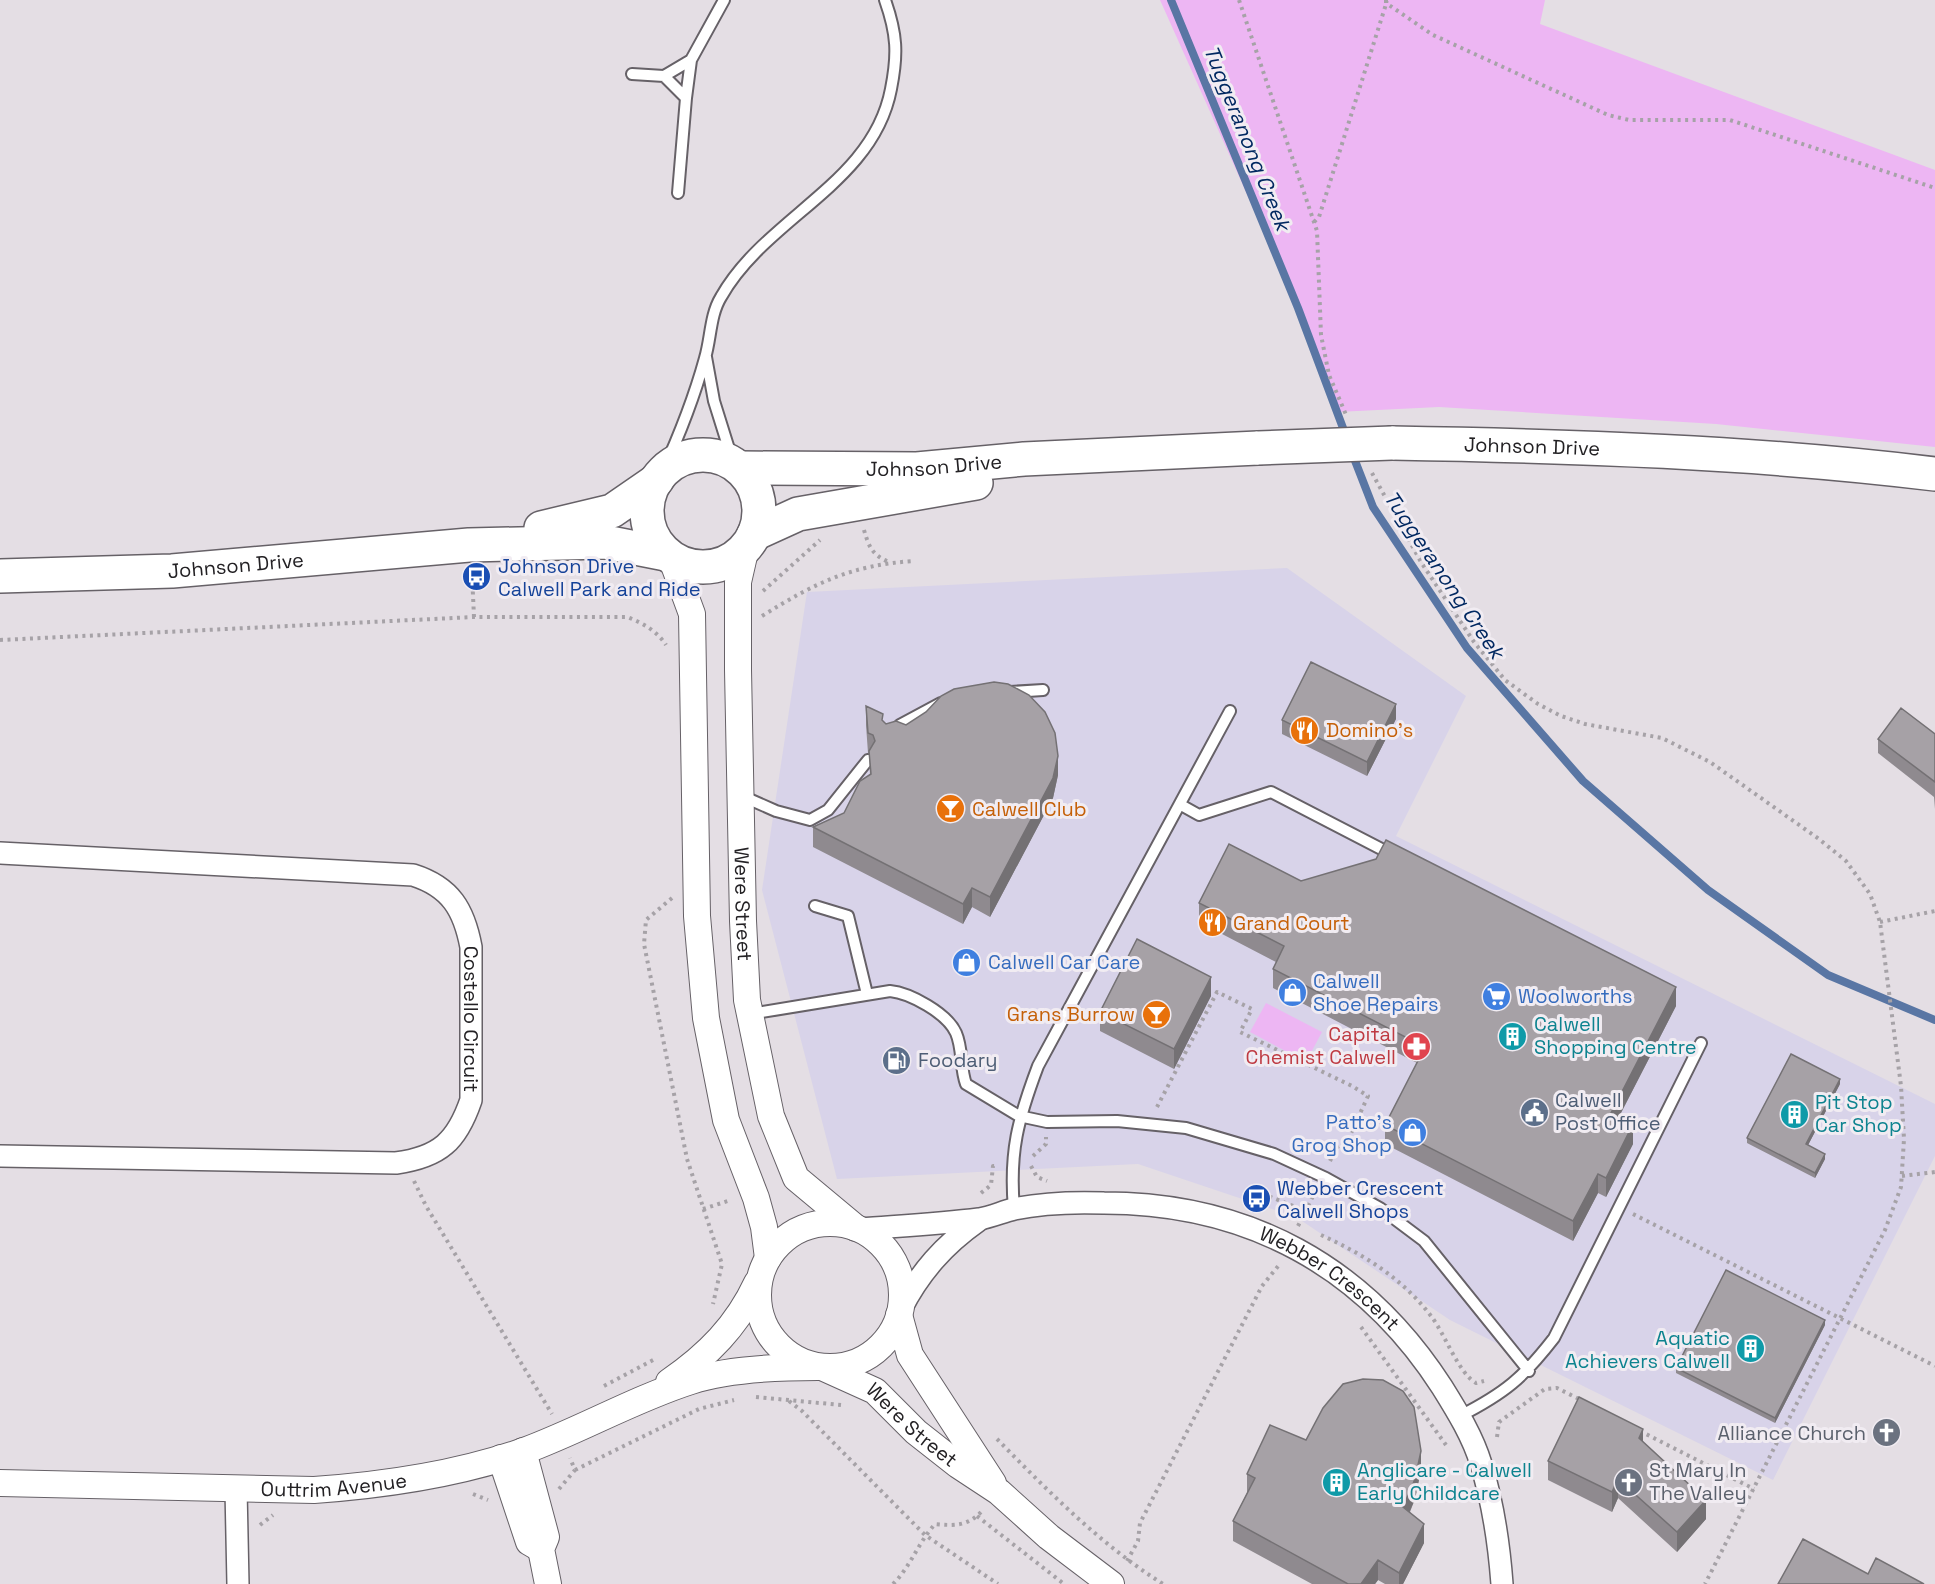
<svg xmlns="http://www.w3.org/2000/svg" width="1935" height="1584" font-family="'Space Grotesk',sans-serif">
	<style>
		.commercial { fill: #d8d3e9 }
		.green { fill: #edb6f3 }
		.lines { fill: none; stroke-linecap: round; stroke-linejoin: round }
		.stream { stroke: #5976a4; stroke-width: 8 }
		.service-casing { stroke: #666167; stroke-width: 14 }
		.minor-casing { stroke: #666167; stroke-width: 24 }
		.tertiary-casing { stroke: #666167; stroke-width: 28 }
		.primary-casing { stroke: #666167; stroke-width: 36 }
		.path { stroke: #a6a2a7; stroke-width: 4; stroke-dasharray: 3 4.5; stroke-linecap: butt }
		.service { stroke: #fff; stroke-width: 10 }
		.minor { stroke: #fff; stroke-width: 21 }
		.tertiary { stroke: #fff; stroke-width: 26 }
		.primary { stroke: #fff; stroke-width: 33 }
		.primary-bridge-casing { stroke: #666167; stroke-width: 36; stroke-linecap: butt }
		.primary-bridge { stroke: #fff; stroke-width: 33 }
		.wall { fill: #8f8a8f }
		.shaded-wall { fill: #747174 }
		.building { fill: #a6a1a6; stroke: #747174; stroke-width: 1.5 }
		.labels { text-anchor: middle; stroke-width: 6; stroke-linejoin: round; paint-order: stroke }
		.street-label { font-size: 20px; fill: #232124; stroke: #f1ecf2 }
		.transit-label { font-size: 20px; fill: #164399; stroke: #f1ecf2; text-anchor: start }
		.food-label { font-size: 20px; fill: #c56008; stroke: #f1ecf2; text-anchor: start }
		.shop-label { font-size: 20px; fill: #366cbe; stroke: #f1ecf2; text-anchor: start }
		.culture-label { font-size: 20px; fill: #0d838f; stroke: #f1ecf2; text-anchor: start }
		.health-label { font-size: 20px; fill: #be3a42; stroke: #f1ecf2; text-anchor: end }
		.service-label { font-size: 20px; fill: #4e5e75; stroke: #f1ecf2; text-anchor: start }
		.worship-label { font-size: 20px; fill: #5b616d; stroke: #f1ecf2; text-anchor: end }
		.water-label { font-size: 21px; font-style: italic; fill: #012861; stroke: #f1ecf2 }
	</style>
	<rect width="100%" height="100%" fill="#e4dee4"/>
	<!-- commercial -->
	<path class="commercial" d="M1287,568l179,128 -70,140 539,268v52l-162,324 -323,-160 -154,-103 -158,-53 -301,15 -75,-289 45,-298z"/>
	<!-- green -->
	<path class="green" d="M1160,0h385l-5,24 395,146v277l-219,-23 -277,-17 -102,5 -39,-104z
		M1266,1003l56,29 -16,30 -56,-30z"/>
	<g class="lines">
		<!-- stream -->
		<path class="stream" d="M1171,0l127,308 48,128
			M1352,453l21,54 94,141 116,133 125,109 120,85 107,45"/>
		<defs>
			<path id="service" d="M632,74l32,2 22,22 -8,95
				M664,76l27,-16 33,-60
				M686,98l5,-38
				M706,357l8,44 20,64
				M662,473c17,-37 32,-75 43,-115 6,-20 5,-43 16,-61 45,-80 152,-113 170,-208 7,-35 6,-55 -6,-89
				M1010,692l33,-2
				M893,732l7,-7 41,-22
				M742,796l34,15 34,9 18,-10 40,-50
				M1181,805l18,10 72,-23 122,63
				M815,906l33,10 19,78
				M750,1014l140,-23c20,2 57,22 66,42 7,16 4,35 10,51l53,32 28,6 70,-1 69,7 88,26 52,24 54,30 44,33 105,130
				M1014,1209c-5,-57 4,-90 24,-143l192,-355
				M1460,1416c45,-23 63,-38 94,-78l147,-295"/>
			<g id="minor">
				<path id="s1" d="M0,853l413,22c38,12 51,35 58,72v153c-14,41 -31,57 -75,63l-396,-7"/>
				<path id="s2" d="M861,1229c39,-3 79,-5 118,-10 12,-2 23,-7 35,-10 28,-6 61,-7 90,-6 144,0 260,63 338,184 15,24 31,50 39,77 12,39 18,79 21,120"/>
				<path d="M901,1309c19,-37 43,-64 77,-88"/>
				<path d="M236,1489l2,95"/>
			</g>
			<g id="tertiary">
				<path id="s3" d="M746,547l-8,35v88l5,251 4,79 24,116 25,62 60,50"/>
				<path d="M671,557l21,57 5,302 9,102 20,102 30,78 8,29 4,31"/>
				<circle cx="830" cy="1295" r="72"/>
				<path d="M899,1315l11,40 83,128"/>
				<path id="s4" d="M824,1368l51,23 41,41 42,33 41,27 50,45 62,47"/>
				<path d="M669,1382c39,-27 68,-56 88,-99"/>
				<path d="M523,1451l23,86 -5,12 7,35"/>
				<path d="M501,1458l28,84 12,7"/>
				<path id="s5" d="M0,1483l314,7c71,-5 142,-15 210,-39 57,-21 110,-52 167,-70 36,-12 89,-14 127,-14"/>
			</g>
			<g id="primary">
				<path id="s6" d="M1392,443c182,3 362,9 543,31"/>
				<circle cx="703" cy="511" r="56"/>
				<path id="s7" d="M740,468l177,1 107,-10 234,-11"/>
				<path d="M541,528l71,-17 45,-31"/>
				<path d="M754,534l44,-20 178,-31"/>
				<path id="s8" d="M0,576l172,-5 297,-26 136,-3 61,12"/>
			</g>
		</defs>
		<!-- service casing -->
		<use href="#service" class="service-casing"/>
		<!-- minor casing -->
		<use href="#minor" class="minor-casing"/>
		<!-- tertiary casing -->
		<use href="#tertiary" class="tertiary-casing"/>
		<!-- primary casing -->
		<use href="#primary" class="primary-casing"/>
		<!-- path -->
		<path class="path" d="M1239,0l78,231 4,104 8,40 18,42
			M1386,0v3l47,32 175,80 21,5h101l205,68
			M1314,222l5,-5 68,-216
			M1372,473l49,89 53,80 31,38 33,24 23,12 24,8 77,14 48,24 109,77 27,22 24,33 10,28 21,164 3,53 -3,48 -16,43 -180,354
			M864,530c5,17 8,25 25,32
			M763,591l57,-51
			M762,616c53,-33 89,-51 152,-55
			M474,617l-2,-43h2
			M0,640l474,-23h153c16,6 30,14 39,28
			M672,898l-26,22 -2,24 43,215 35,105 -9,40
			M1880,922l55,-11
			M1157,1107l60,-115 35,17 -12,23 112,54 16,10 -21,46 -10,5 -7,14
			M1033,1156l13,-12v-7
			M1031,1166l6,11 10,4
			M1902,1176l33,-4
			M414,1181l12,25 126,208
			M981,1193l10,-8 2,-19h5
			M1244,1202l4,-14 58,23
			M703,1209l28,-9
			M1633,1214l302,152
			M1298,1226l17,-34
			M1321,1235c42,19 81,43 110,81 14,18 28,58 45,67l8,-2
			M1361,1327l85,118
			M604,1386l51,-27
			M756,1397l85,8
			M789,1401l13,10 123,124 73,49
			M1640,1431l114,58
			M1497,1437l2,-15 46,-33 12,-1 26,13
			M997,1439c52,53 103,105 166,145
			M575,1470l124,-61 35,-9
			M559,1489l16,-19 -5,-12
			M473,1494l15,6
			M977,1516l87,68
			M260,1525l13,-10
			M1127,1561l11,-20 2,-18 122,-237 17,-21
			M893,1584c18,-18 25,-41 42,-60 20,2 34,2 48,-14"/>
		<!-- service -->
		<use href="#service" class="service"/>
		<!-- minor -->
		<use href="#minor" class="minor"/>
		<!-- tertiary -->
		<use href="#tertiary" class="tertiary"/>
		<!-- primary -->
		<use href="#primary" class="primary"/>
		<defs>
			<path id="primary-bridge" d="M1258,448l134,-5"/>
		</defs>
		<!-- primary-bridge casing -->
		<use href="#primary-bridge" class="primary-bridge-casing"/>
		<!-- primary-bridge -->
		<use href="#primary-bridge" class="primary-bridge"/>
	</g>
	<!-- wall -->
	<path class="wall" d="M866,706l20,18 20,1 152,50 -5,23 -63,119 -18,-10 -9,17 -150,-77v-20l31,-14 26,-38 -1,-22h-1l-2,-28z
		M1396,719l-29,57 -85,-42v-14z
		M1935,734v75l-1,-12 -56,-44v-14z
		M1301,881l375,125 -57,111 14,27 -27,53 -8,-4 -25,48 -188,-97v-19l32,-62 -144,-75v-19l3,-7 -77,-40v-19z
		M1211,996l-37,73 -74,-38v-19z
		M1840,1084l-32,61 17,14 -10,19 -68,-35v-5z
		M1825,1325l-50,98 -99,-50v-5z
		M1306,1440l115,30 -6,29 -5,13 14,31 -21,41h-18l-7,-4 -3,4h-63l-79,-43v-20l14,-28v-19z
		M1643,1442l63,77 -29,33 -59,-54 -6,14 -64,-32v-19z"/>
	<!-- shaded-wall -->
	<path class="shaded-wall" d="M1396,704v15l-29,57v-14z
		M1058,756v19l-5,23 -63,119v-20z
		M972,888v19l-9,17v-20z
		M1211,977v19l-37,73v-20z
		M1676,987v19l-65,126v-19z
		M1840,1079v5l-34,65v-5z
		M1633,1124v20l-27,53v-19z
		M1825,1154v5l-10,19v-5z
		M1598,1174v19l-25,48v-20z
		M1825,1320v5l-50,98v-5z
		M1643,1429v20l-4,-11z
		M1421,1451v19l-6,29 -12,28v-20z
		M1618,1479v19l-6,14v-20z
		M1706,1500v19l-29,33v-20z
		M1424,1524v19l-21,41h-4v-11z
		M1378,1560v20l-3,4h-14z"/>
	<!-- building -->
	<path class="building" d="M1311,662l85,42 -29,58 -85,-42z
		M994,682l14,2 21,11 16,17 10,21 3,23 -5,22 -63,119 -18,-9 -9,16 -150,-77 31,-14 16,-32 11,-7 -2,-23 6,-10 -2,-6 -5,-2 -2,-27 17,8 -1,6 4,4 10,-3 10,4 20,-13 15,-16 13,-7z
		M1901,708l34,26v48l-57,-43z
		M1386,840l290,147 -65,126 22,11 -27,54 -8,-4 -25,47 -188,-96 40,-78 -152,-78 11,-23 -85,-43 30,-59 72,37 75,-22z
		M1137,939l74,38 -37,72 -74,-37z
		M1791,1054l49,25 -34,65 19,10 -10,19 -68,-35z
		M1726,1270l99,50 -50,98 -99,-50z
		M1363,1379l20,1 20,11 11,16 7,44 -6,28 -12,28 21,17 -25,49 -21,-13 -17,24h-13l-115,-63 22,-43 -8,-4 23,-49 36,15 17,-32 20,-24z
		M1579,1397l64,32 -4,9 67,62 -29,32 -59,-53 -6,13 -64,-31z
		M1803,1539l65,35 8,-16 48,26h-146z"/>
	<!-- icons -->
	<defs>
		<symbol id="bus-disc" viewBox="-11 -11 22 22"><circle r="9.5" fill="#1a4fb4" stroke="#f1ecf2"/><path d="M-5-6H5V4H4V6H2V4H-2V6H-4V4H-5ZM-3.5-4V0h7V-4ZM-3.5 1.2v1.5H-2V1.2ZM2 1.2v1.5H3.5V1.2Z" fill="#fff"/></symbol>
		<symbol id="restaurant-disc" viewBox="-11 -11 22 22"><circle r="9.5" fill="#e8710a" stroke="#f1ecf2"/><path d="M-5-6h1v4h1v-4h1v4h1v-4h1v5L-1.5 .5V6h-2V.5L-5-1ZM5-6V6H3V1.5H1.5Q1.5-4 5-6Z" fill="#fff"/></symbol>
		<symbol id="bar-disc" viewBox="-11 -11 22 22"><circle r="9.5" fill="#e8710a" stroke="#f1ecf2"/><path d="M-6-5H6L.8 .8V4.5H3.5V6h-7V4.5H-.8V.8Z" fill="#fff"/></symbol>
		<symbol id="shop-disc" viewBox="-11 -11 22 22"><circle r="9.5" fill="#3f7fe0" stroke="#f1ecf2"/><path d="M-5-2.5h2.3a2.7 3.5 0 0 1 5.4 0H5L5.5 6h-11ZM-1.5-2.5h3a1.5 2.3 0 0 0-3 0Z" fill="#fff"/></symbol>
		<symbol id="supermarket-disc" viewBox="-11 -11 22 22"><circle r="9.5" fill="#3f7fe0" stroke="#f1ecf2"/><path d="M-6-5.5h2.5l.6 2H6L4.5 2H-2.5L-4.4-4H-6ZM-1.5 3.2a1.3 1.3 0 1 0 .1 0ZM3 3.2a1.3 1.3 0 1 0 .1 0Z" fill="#fff"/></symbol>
		<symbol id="building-disc" viewBox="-11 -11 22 22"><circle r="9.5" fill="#0f9aa8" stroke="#f1ecf2"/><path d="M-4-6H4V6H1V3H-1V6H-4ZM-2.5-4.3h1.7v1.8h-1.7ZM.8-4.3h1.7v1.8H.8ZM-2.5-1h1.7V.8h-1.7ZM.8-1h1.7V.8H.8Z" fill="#fff"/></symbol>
		<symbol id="pharmacy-disc" viewBox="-11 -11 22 22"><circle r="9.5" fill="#e0444e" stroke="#f1ecf2"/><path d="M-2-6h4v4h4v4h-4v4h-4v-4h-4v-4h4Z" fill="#fff"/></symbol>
		<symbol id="fuel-disc" viewBox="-11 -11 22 22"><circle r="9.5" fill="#5c6f8a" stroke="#f1ecf2"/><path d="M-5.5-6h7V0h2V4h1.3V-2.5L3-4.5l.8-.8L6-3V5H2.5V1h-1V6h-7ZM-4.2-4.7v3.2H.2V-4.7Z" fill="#fff"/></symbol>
		<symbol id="civic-disc" viewBox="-11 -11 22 22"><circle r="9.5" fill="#5c6f8a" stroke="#f1ecf2"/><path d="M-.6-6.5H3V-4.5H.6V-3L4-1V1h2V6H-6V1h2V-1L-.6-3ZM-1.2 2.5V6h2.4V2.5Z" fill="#fff"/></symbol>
		<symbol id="church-disc" viewBox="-11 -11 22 22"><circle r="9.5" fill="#6b7280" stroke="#f1ecf2"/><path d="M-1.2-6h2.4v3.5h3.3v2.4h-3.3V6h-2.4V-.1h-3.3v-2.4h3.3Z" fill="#fff"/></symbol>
	</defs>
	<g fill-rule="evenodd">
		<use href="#bus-disc" x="460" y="560" width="33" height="33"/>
		<use href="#restaurant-disc" x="1288" y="714" width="33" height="33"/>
		<use href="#bar-disc" x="934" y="792" width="33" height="33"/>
		<use href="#restaurant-disc" x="1196" y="906" width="33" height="33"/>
		<use href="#shop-disc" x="950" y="946" width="33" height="33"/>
		<use href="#shop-disc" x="1276" y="976" width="33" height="33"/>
		<use href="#supermarket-disc" x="1480" y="980" width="33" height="33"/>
		<use href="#bar-disc" x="1140" y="998" width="33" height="33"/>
		<use href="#building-disc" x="1496" y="1020" width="33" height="33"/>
		<use href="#pharmacy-disc" x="1400" y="1030" width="33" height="33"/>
		<use href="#fuel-disc" x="880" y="1044" width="33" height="33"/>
		<use href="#civic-disc" x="1518" y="1096" width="33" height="33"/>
		<use href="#building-disc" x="1778" y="1098" width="33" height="33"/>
		<use href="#shop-disc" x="1396" y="1116" width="33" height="33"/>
		<use href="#bus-disc" x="1240" y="1182" width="33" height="33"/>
		<use href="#building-disc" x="1734" y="1332" width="33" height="33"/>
		<use href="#church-disc" x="1870" y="1416" width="33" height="33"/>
		<use href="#building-disc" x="1320" y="1466" width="33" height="33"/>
		<use href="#church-disc" x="1612" y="1466" width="33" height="33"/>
	</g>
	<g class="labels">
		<!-- street labels -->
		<g class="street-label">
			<text dy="7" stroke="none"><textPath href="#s6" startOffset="140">Johnson Drive</textPath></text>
			<text dy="7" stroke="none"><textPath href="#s7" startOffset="194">Johnson Drive</textPath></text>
			<text dy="7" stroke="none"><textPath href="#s8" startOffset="236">Johnson Drive</textPath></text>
			<text dy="7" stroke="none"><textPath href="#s3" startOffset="358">Were Street</textPath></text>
			<text dy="7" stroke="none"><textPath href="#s1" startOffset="584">Costello Circuit</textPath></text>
			<text dy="7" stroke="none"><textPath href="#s2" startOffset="489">Webber Crescent</textPath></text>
			<text dy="7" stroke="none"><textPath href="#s4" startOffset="106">Were Street</textPath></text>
			<text dy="7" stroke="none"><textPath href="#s5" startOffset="334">Outtrim Avenue</textPath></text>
		</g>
		<!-- transit labels -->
		<g class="transit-label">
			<text x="498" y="573">Johnson Drive<tspan x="498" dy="23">Calwell Park and Ride</tspan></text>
			<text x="1277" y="1195">Webber Crescent<tspan x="1277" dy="23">Calwell Shops</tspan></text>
		</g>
		<!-- food labels -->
		<g class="food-label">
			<text x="1326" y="737">Domino's</text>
			<text x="972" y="816">Calwell Club</text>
			<text x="1233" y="930">Grand Court</text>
			<text x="1135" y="1021" text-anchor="end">Grans Burrow</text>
		</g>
		<!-- shop labels -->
		<g class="shop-label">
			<text x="988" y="969">Calwell Car Care</text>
			<text x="1313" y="988">Calwell<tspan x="1313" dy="23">Shoe Repairs</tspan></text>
			<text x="1518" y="1003">Woolworths</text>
			<text x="1392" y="1129" text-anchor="end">Patto's<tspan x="1392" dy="23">Grog Shop</tspan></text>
		</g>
		<!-- culture labels -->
		<g class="culture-label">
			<text x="1534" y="1031">Calwell<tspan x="1534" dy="23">Shopping Centre</tspan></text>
			<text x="1815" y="1109">Pit Stop<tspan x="1815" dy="23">Car Shop</tspan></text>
			<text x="1730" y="1345" text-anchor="end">Aquatic<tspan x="1730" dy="23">Achievers Calwell</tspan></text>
			<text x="1357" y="1477">Anglicare - Calwell<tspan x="1357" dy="23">Early Childcare</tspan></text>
		</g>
		<!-- health labels -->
		<g class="health-label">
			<text x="1396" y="1041">Capital<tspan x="1396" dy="23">Chemist Calwell</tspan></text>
		</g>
		<!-- service labels -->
		<g class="service-label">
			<text x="918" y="1067">Foodary</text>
			<text x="1555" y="1107">Calwell<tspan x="1555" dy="23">Post Office</tspan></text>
		</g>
		<!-- worship labels -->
		<g class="worship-label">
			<text x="1866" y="1440">Alliance Church</text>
			<text x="1649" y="1477" text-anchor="start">St Mary In<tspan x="1649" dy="23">The Valley</tspan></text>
		</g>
		<!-- water labels -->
		<g class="water-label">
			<text transform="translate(1247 138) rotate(68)" y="7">Tuggeranong Creek</text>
			<text transform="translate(1444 575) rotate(56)" y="7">Tuggeranong Creek</text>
		</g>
	</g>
</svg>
